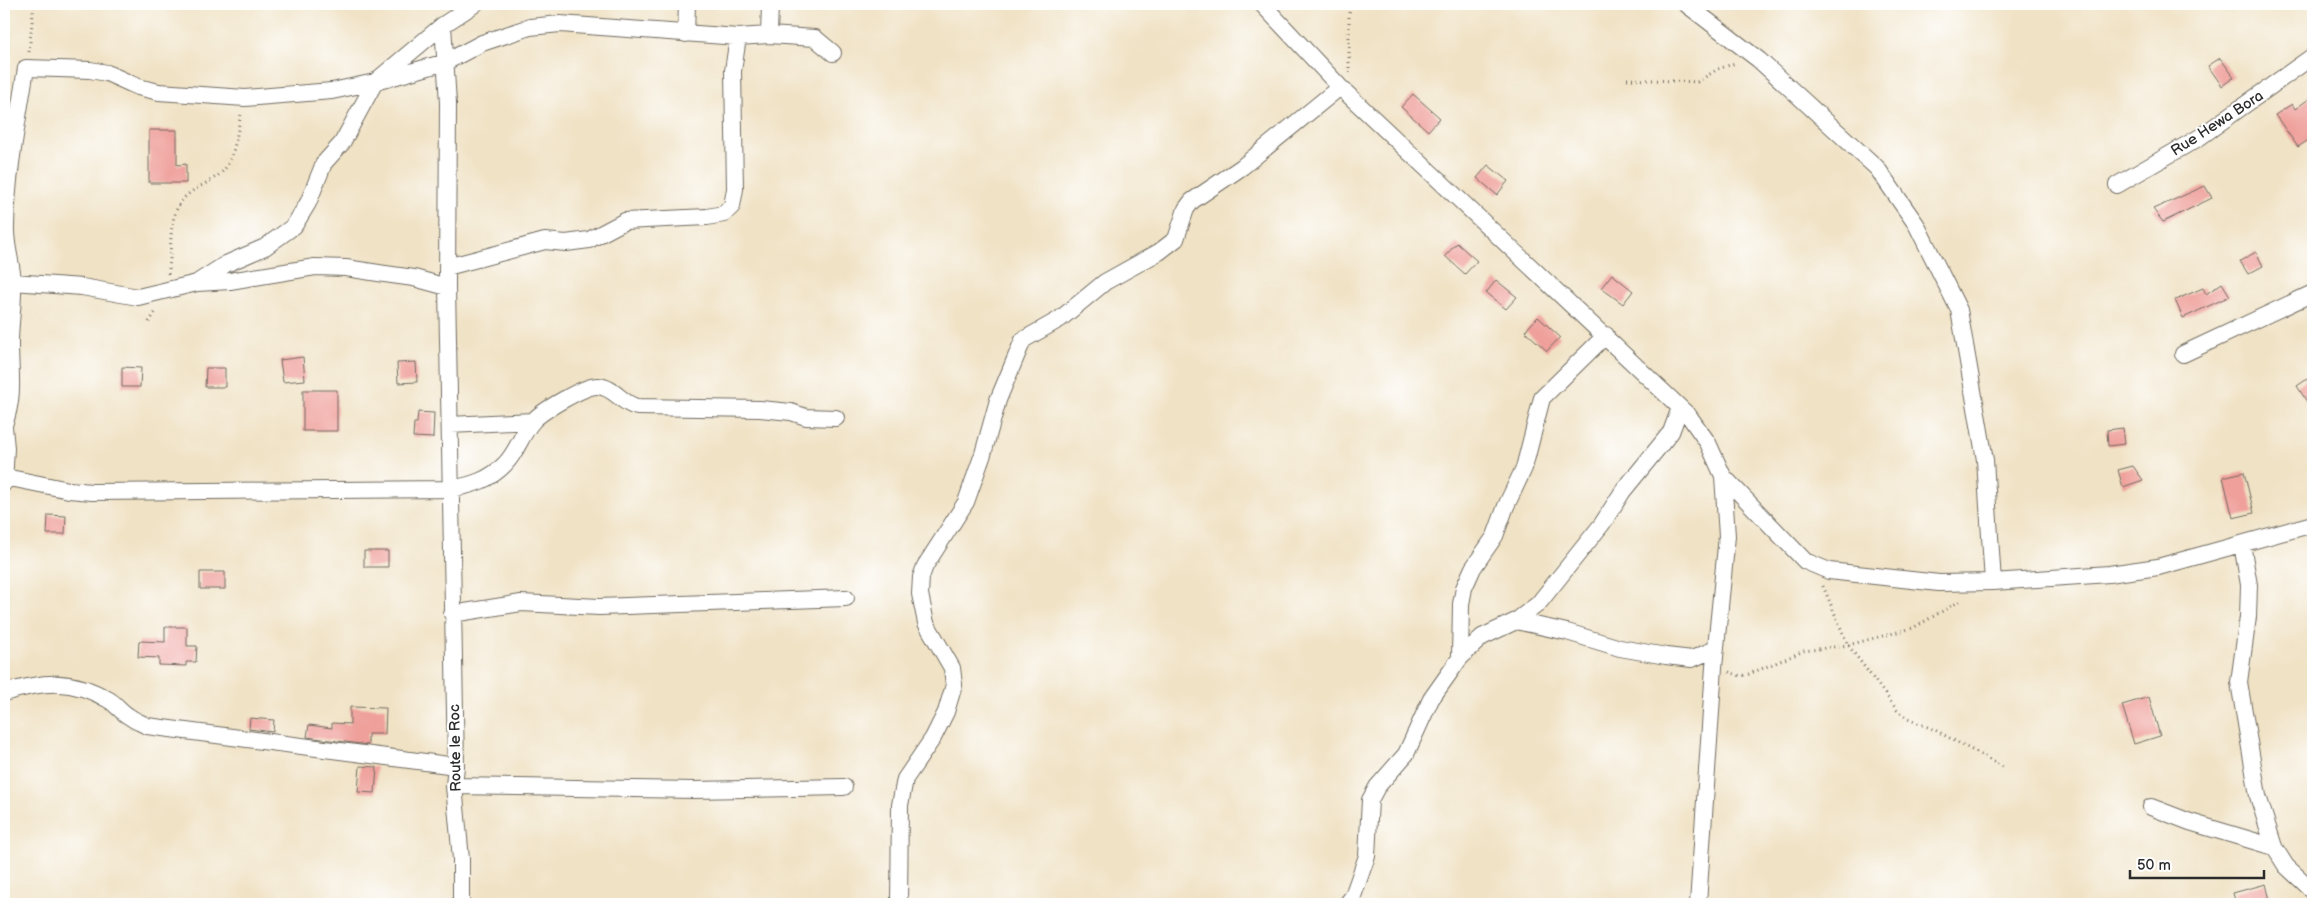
<svg xmlns="http://www.w3.org/2000/svg" width="2317" height="908" font-family="'Balsamiq Sans',sans-serif">
	<style>
		.building { fill: #efa09b }
		.lines { fill: none; stroke-linecap: round; stroke-linejoin: round }
		.street-casing { stroke: #706b61; stroke-width: 18 }
		.path { stroke: #706b61; stroke-width: 3; stroke-dasharray: 1 4; stroke-linecap: butt }
		.street { stroke: #fff; stroke-width: 16 }
		.labels { text-anchor: middle; stroke-width: 4; stroke-linejoin: round; paint-order: stroke }
		.street-label { font-size: 15px; fill: #2b2b2b; stroke: #fff }
	</style>
	<rect width="100%" height="100%" fill="#fff"/>
	<filter id="ink" filterUnits="userSpaceOnUse"><feTurbulence type="fractalNoise" baseFrequency=".02" numOctaves="2"/><feDisplacementMap in="SourceGraphic" scale="10" xChannelSelector="R" yChannelSelector="G"/><feConvolveMatrix kernelMatrix="1 2 1 2 8 2 1 2 1" color-interpolation-filters="sRGB"/></filter>
	<filter id="wash" filterUnits="userSpaceOnUse"><feTurbulence type="fractalNoise" baseFrequency=".0096" numOctaves="4" result="noise"/><feDisplacementMap in="SourceGraphic" scale="20" xChannelSelector="R" yChannelSelector="G"/><feGaussianBlur stdDeviation="1.12" result="paint"/><feColorMatrix in="noise" values="0 0 0 0 0 0 0 0 0 0 0 0 0 0 0 0 0 1.4 0 .05"/><feComposite in="paint" operator="in"/></filter>
	<g filter="url(#wash)">
		<rect width="100%" height="100%" fill="#f0e2c5"/>
		<g id="blocks">
			<!-- building -->
			<path class="building" d="M2220,58l14,19 -12,9 -14,-20z
				M1413,94l27,24 -12,13 -27,-24z
				M2313,96v41l-15,10 -23,-32 17,-11 3,5z
				M149,130h28v35l9,-1v19h-37z
				M1488,165l20,16 -11,14 -20,-17z
				M2205,186l7,12 -49,24 -10,-13z
				M1457,243l20,18 -12,13 -20,-18z
				M2256,252l7,14 -15,8 -8,-13z
				M1612,274l21,17 -10,13 -22,-16z
				M1496,280l21,17 -11,12 -20,-16z
				M2222,283l8,13 -47,22 -8,-18 28,-12 3,6z
				M1538,317l22,20 -13,14 -22,-20z
				M303,357l2,23 -22,2 -3,-22z
				M416,362l1,20 -19,1 -1,-20z
				M122,367l19,1 -1,19h-18z
				M206,368h19v19h-20z
				M2313,375v36l-16,-25z
				M303,390h34v41h-34z
				M418,412l16,1 -1,25 -20,-1 1,-14h3z
				M2123,428l2,16 -17,2 -1,-16z
				M2133,466l10,14 -20,7 -5,-17z
				M2244,472l10,41 -21,5 -10,-41z
				M48,515l18,1 -1,18h-18z
				M364,551h24v16h-24z
				M200,572h25v17h-25z
				M165,627h22v19h10l-1,16h-10v4l-27,-1v-7l-21,-1 1,-16 26,1z
				M2149,697l11,39 -26,8 -12,-39z
				M350,707l36,1 -1,26h-17v11l-61,-8 2,-12 23,3v-5l18,1z
				M250,718l24,2 -1,12 -24,-3z
				M360,766l17,1 -2,26 -17,-1z
				M2266,884l5,20h-35l-3,-11z"/>
		</g>
	</g>
	<g filter="url(#ink)">
		<use href="#blocks" fill-opacity="0" stroke="#706b61" stroke-width="1"/>
		<g class="lines">
			<defs>
				<path id="street" d="M1262,4l78,83 349,329 19,27 15,33 82,85 24,10 110,12 54,-1 116,-8 49,-7 155,-43
					M1686,4l73,56 118,108 39,56 43,86 26,150 8,122
					M443,25l5,78 -1,184 9,479 -2,20 7,73v45
					M686,34l1,-30
					M769,35l46,3 18,15
					M2117,185l83,-48 113,-81
					M447,267l98,-26 21,2 23,-3 36,-19 82,-4 17,-3 8,-8 3,-17 -2,-118 5,-34
					M13,282l69,5 56,10 59,-14 33,-2 85,-14 31,1 39,6 29,4 33,9
					M198,282l28,-18 39,-17 29,-21 14,-23 16,-40 18,-20 33,-61 68,-57 32,-21
					M2183,354l130,-61
					M4,425c11,-30 6,-51 6,-82 0,-20 4,-41 3,-61 -1,-19 -8,-37 -7,-56 1,-54 12,-106 20,-158l64,2 17,3 31,14 21,5 86,6 87,-7 43,-9 71,-20 36,-19 48,-16 30,-3 178,13 31,-2 1,-31
					M450,425l83,-4
					M4,427l2,21 -2,35
					M5,477l64,13 23,2 359,-3c21,-4 39,-9 54,-25 12,-12 16,-29 27,-42 8,-10 53,-37 66,-36 16,1 24,18 39,21l123,2 31,3 15,5 30,1
					M2242,544l7,41 -1,32 -9,65 19,114 16,51 12,19 27,25
					M452,614l69,-11 78,4 247,-9
					M1516,621l51,11 53,16 46,8 26,3 23,-10
					M1460,658l1,-54 3,-16 9,-20 22,-32 11,-30 18,-38 18,-70 64,-63
					M4,693c39,-12 68,-15 105,7 7,4 13,13 21,17 5,4 12,6 17,9l309,40
					M454,786l240,4 150,-3
					M2151,807l39,15 84,25
					M899,904l1,-99 5,-26 28,-41 13,-26 8,-27 -2,-17 -26,-45 -6,-29 1,-17 4,-11 41,-64 17,-48 15,-54 25,-60 37,-21 45,-37 54,-30 17,-13 10,-30 6,-8 50,-34 98,-80
					M1347,904l6,-8 14,-40 3,-56 7,-13 29,-33 25,-55 29,-41 22,-21 34,-16 22,-17 64,-80 21,-33 48,-59 9,-24
					M1698,904l16,-237 13,-131 -4,-60"/>
			</defs>
			<!-- street casing -->
			<use href="#street" class="street-casing"/>
			<!-- path -->
			<path class="path" d="M29,52l5,-48
				M1349,73v-69
				M1627,79l70,3 21,-13 18,-6
				M168,274c5,-23 -1,-48 11,-69 8,-16 31,-21 43,-33 13,-13 15,-41 19,-58
				M149,322l8,-12
				M1823,586l25,59 49,65 11,9 27,11 68,37
				M1729,672l12,4 8,-2 55,-23 44,-6 65,-17 49,-28"/>
			<!-- street -->
			<use href="#street" class="street"/>
		</g>
	</g>
	<g class="labels">
		<!-- street labels -->
		<g class="street-label">
			<text transform="translate(2217 123) rotate(-33)" y="5">Rue Hewa Bora</text>
			<text transform="translate(455 748) rotate(-91)" y="5">Route le Roc</text>
		</g>
	</g>
	<!-- margin -->
	<rect width="2317" height="908" fill="none" stroke="#fff" stroke-width="20"/>
	<!-- scale -->
	<path d="M2130 870v8h134v-8" fill="none" stroke="#2b2b2b" stroke-width="2.5"/>
	<text x="2137" y="870" font-size="15" fill="#2b2b2b" stroke="#ffffff" stroke-width="4" paint-order="stroke">50 m</text>
</svg>
